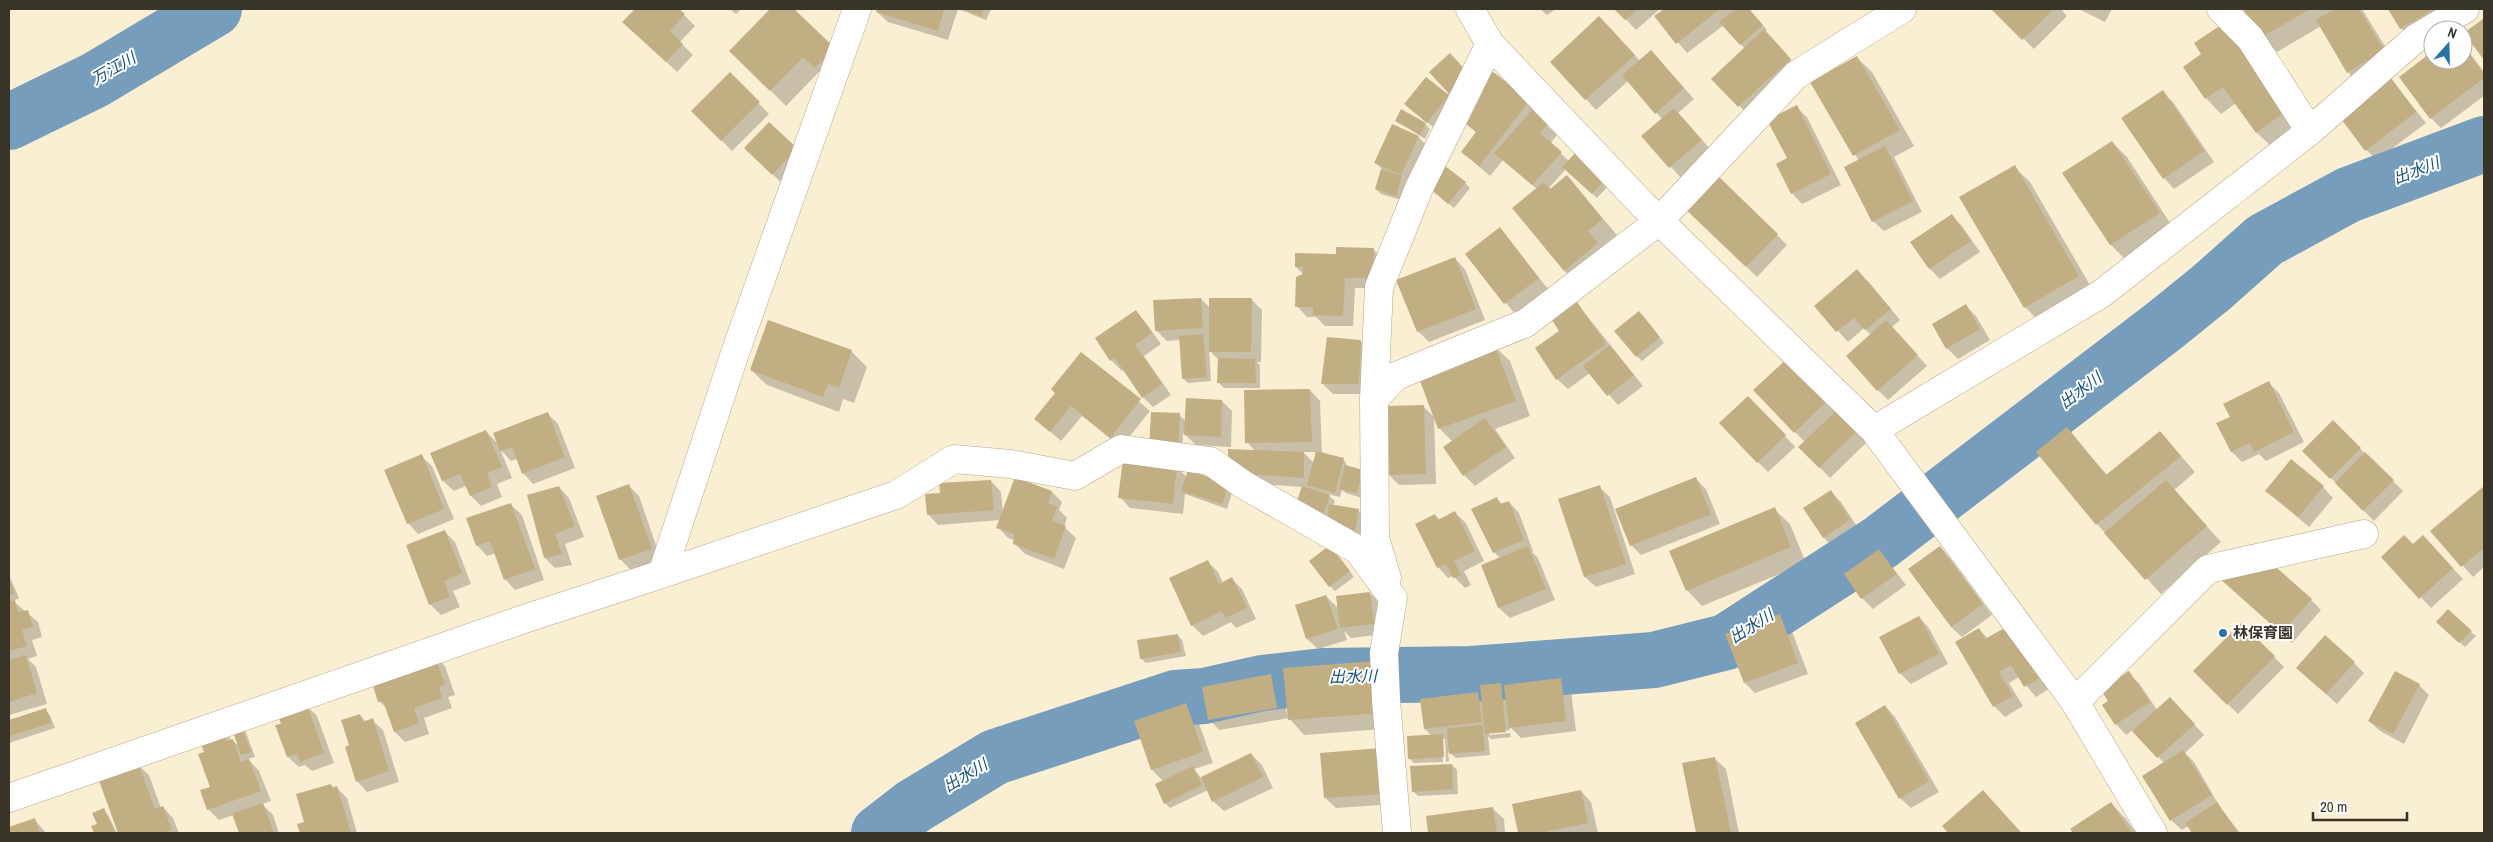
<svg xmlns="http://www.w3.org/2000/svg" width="2493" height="842" font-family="'Archivo Narrow','Noto Sans JP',sans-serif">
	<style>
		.shadow { fill: #0003; fill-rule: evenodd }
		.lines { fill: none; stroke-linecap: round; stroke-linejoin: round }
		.river { stroke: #779dbc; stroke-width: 56 }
		.building { fill: #c1af83 }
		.minor-casing { stroke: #b0a58a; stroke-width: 29 }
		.minor { stroke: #fff; stroke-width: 28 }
		.poi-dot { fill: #2b72a6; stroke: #fff; stroke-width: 2 }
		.labels { text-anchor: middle; stroke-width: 4; stroke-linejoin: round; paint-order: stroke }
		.poi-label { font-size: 15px; font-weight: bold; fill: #383428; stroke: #fff; text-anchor: start }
		.water-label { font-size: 16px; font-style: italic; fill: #124f7a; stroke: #fff }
	</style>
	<rect width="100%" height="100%" fill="#fbefd3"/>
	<!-- shadow -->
	<path class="shadow" d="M636,9h42l17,17 -15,16 13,13 -16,17 -53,-50z
		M730,9h11l-5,5z
		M772,9h21l41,40 -3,33 -12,-10 -33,34 -55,-55z
		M878,9h80l-10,31 -60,-18 -11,-10z
		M958,9h33l-5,11z
		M1540,9h16l-9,6z
		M1616,9h44l-24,21z
		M1666,9h82l19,21 -2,2 35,38 -50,47 -37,-38 32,-30 -21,-24 -37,28 -31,-37z
		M1993,9h68l6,7 -33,33z
		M2079,9h33l-7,13z
		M2245,9h117l32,52 -36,22 -10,-11 -27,-46 -44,26 -16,-15z
		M2389,9h49l6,10 -33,20 -10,-11z
		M1610,28l30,33 21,1 33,37 -16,14 34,38 -31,27 -38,-42 19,-17 -34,-38 -32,29 -10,-11z
		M2463,44l21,28v24l-43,32 -10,-10 2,-65v7h30z
		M2203,55l100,71 -31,21 -16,-15 -20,-29 -15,11 -15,-16z
		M1856,57l16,15 42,74 -20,11 28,55 -38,19 -11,-10 -14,-60 -47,-79z
		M1488,70l52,42 -3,4 20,19 -7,9 19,17 42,22 -14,15 -31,-29 -17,19 2,2 16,-13 50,58 -15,12 10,12 -32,27 -16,-16 -27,-81 -34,-29 -13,16 -28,-24 15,-19 -15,-14z
		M730,74l39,40 -37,37 -39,-40z
		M1426,79l27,22 -20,26 -22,-18z
		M2391,79l35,44 -49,37 -11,-10z
		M2162,92l11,10 41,60 -40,27 -10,-11z
		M1796,107l11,10 34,68 -39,19 -10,-11 -4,-34z
		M1397,121l28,3 5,5 -5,10z
		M1416,135l13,12 -28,53 -20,-6 -5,-5 7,-19 -7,-7z
		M2112,142l15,15 47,72 -48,31 -15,-15 -47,-72z
		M796,149l-12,36 -28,-26z
		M2014,167l16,15 64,110 -54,30 -15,-15z
		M1714,173l73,72 -30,32 -74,-72z
		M1465,183l5,5 -16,20 -20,-16z
		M1951,215l11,11 18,26 -40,27 -10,-10 -18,-27z
		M1500,229l48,60 -33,25 -48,-60z
		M1374,250l10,10 -1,28h-28l-2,38h-28l-9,-9h-9l-10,-11 7,-31 -8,-8 41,-12z
		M1454,258l11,11 20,51 -56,22 -11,-11z
		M1868,281l32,39 -8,7 35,39 -39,34 -10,-10 -7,-55 -7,-7 -16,14 -32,-36z
		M1201,299l10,10 40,-10 11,11 -1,52h-4l3,3v23h-36l-5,-5v-23l-10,-10 2,31 -23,2 -5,-5 -3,-38 -13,1 -11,-11z
		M1575,301l68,85 -25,19 -28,-32 -22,16 -11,-10 4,-48z
		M1966,306l10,10 14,24 -32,19 -11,-11z
		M1136,312l10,11 15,21 -17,12 27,39 -18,12 -10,-10 -19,-28 -2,2 -11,-11 -15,-22z
		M1644,317l20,26 -22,18 -5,-5z
		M769,321l83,31 15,15 -13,36 -11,-4 -4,13 -72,-27 -16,-15z
		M1361,342l10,10 -2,42h-36l-10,-10z
		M1494,346l16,15 20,55 -35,13 20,29 -40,28 -11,-11 -19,-28 8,-5 -13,-13 -21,-55z
		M1082,353l68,58 -29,36 -39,-31 -21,25 -25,-22 21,-25z
		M1791,356l80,82 -41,40 -30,-31 5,-5 -10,-10z
		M2269,383l10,10 25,49 -38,19 -7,-7 -17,8 -10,-10 -14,-28 13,-7z
		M1310,390l10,11 2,53 22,6 4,7 14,4v27l-16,-5 -4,-3 -2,7 -13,-3 8,7 -2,5 25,4 5,5 -3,21 -57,-27v-22l-44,-3 -19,-5 15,-28 -8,-9zM1303,452h14l-3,11z
		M1222,401l10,10 -1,36 -35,-2 -13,-12 -1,21 -26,-1 23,-38 7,6z
		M1424,407l10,10 2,67 -37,1 -11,-11z
		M1759,408l36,39 -27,25 -10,-10z
		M548,414l10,10 17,44 -42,16 -10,-11 -6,-14 -6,2 -11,-12 12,29 -15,6 5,13 -21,9 -10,-10 -5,-10 -12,5 -11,-10 -11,-27 54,-23 12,13z
		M2333,422l70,69 -29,30 -70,-70z
		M2066,428l41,47 53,-43 35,40 -21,18 47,52 -60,52 -64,-70 -59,-72z
		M421,456l11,10 22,53 -36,15 -10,-11z
		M1176,467l11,10 46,13 -6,19 -42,-15 -2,20 -53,-6 -10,-11z
		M1696,479l10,10 14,35 -79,31 -10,-10z
		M991,481l10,11 2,20 49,-20 10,10 -3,8 8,8 -3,9 12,11 -12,31 -39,-15 -11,-11v-3l-6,-2 -10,-11 2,-7 -62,5 -10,-11 13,-20z
		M629,486l10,10 22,64 -30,10 -10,-10 -23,-63z
		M559,487l10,11 15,39 -19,7 7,21 -17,3 -10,-10z
		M1599,487l11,10 25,77 -39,13 -11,-10 -25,-77z
		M2323,487l10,11 -24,29 -42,-36z
		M2484,487v80l-11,10 -41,-46z
		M1831,492l10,10 19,29 -26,17 -10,-10 -19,-29z
		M1497,499l5,5 7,-2 10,11 14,38 -1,1 6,6 17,42 -45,18 -11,-10 -16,-42 18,-7 -7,-7 -21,-42z
		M511,505l11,10 22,65 -29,10 -10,-11 -9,-26 -9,3 -10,-11z
		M1774,509l16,15 16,39 -104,43 -15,-16z
		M1455,513l11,10 18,38 -20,10 7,14 -6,3 -12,-12 -5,2 -10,-11 -3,-52 5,5z
		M444,531l11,11 16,42 -18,7 7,16 -19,8 -11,-11z
		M2413,546l20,1 30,32 -32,29 -48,-51z
		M1940,547l10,11 42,57 -30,22 -11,-10z
		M1879,550l27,35 -33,24 -11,-11z
		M1335,552l19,25 -19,14 -5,-5z
		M1207,561l11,11 5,11 9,-4 10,10 14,30 -20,9 -5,-6 -28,14 -11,-11z
		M9,575l10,23 -6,3 25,21 4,15 -10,3 5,16 -9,3 8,8 11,37 -38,11z
		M2231,588l80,12 10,10 -29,33z
		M1370,593l10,10 4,31 -33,4 -7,-7 3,9 -29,9 -11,-10 19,-43 13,13z
		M1780,616l10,10 18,48 -53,19 -10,-10z
		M1919,617l10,11 19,36 -37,20 -11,-11z
		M2241,624l43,43 -46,47 -44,-43z
		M2443,627l28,5 5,4 -11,11z
		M1979,629l9,10 67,46 -19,12 -17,-20 -10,6 14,23 -18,11 -11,-11z
		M1177,635l5,5 4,16 -40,7 -5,-5z
		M434,655l11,11 10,29 -7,2 4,11 -28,10 5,16 -24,8 -10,-10 -8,-24 -8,-7z
		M2354,663l10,10 -27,31 -40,-36z
		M2128,673l11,10 18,27 23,-1 24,26 -19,18 9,9 26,45 20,26h-47l-5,-7 -6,4 -11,-10 -7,-57 -31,-33 -7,5 -10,-11 -6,-23z
		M1271,676l11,10 5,29 105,-37 4,50 -92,7 -15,-17 -70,12 -10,-11z
		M1560,679l11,11 5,41 -55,7 -11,-11v3l-21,3v2l21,-2 1,4 -20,2 -3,-3 2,19 -34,3 -8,-7 1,10 -3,1 -1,-23h-3l1,23 -29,1 -5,-5 23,-22 -7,-7 -4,-29 56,-7 5,5 18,-14 6,5z
		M2419,685l10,10 -25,49 -24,-13 -11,-10z
		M1186,704l10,11 17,48 -19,6 7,9 50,-24 11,11 11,23 -49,23 -11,-10 -5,-11 -38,18 -5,-5 -1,-21 -12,-12z
		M306,705l11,11 17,47 -22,8 -7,-6 -6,2 -11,-10 -11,-31 6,-2z
		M1885,706l10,11 44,75 -28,16 -11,-10z
		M45,710l5,5 5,13 -46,15v-21z
		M360,715l6,7 6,-2 11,10 16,52 -32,10 -10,-11 -6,-35z
		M232,727l13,3 10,27 -7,2 11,12 12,30 -9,3 11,11 6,18h-39l-7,-18 -14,5 -11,-11 3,-21 -5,-35 17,-21 17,15z
		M1321,754l74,50 -59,4 -11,-10z
		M1715,759l11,10 13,64h-41l-14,-69z
		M138,765l11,10 12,33 2,-1 10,11 6,15h-60l-19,-54z
		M1452,765l5,5 1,24 -40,2 -5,-5z
		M331,785l3,3h3l10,10 10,35h-56l-2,-8 7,-2z
		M1581,791l10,11 7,31h-78l-6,-28z
		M1983,792l15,15 24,26h-72l-6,-6z
		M2111,803l15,16 10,14h-61l-3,-4z
		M1493,809l11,10 1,14h-76l-2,-16z
		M103,810l5,5 9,18h-21l-3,-6 6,-3z
		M35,820l11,13h-37v-4z"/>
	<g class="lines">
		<!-- river -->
		<path class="river" d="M9,122l86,-42 119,-71
			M879,833l35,-27 81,-49 180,-59 29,-2 58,-13 61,-7 148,-2 183,-14 72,-18 155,-100 283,-216 47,-38 54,-48 83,-45 136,-51"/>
	</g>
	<!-- building -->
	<path class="building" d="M635,9h44l6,5 -15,17 13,13 -17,18 -44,-40z
		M770,9h24l41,39 -20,20 -12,-11 -33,34 -41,-40z
		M877,9h67l-6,22 -62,-19z
		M963,9h21l-3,7z
		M1614,9h24l-13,11z
		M1664,9h56l-44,35 -22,-28z
		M1735,9h14l14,16 -23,20 -21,-23z
		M1991,9h63l-32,31z
		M2243,9h67l-50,29z
		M2334,9h25l25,41 -37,23 -31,-53z
		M2388,9h46l-34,20z
		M1599,16l36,39 -50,45 -35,-38z
		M2484,18v42l-20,-27z
		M2227,21l61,89 -32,23 -33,-46 -18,12 -22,-32 18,-13 -7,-11z
		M1764,29l27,30 -53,48 -27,-28z
		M2463,45l21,29v4l-54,41 -31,-42 34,-26v9h30z
		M1651,50l33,38 -29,26 -33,-39z
		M1450,53l21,23 -21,19 -21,-23z
		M1857,56l43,74 -47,26 -43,-74z
		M1488,68l42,32 -51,66 -18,-14 15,-20 -16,-13z
		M730,72l30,30 -39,39 -30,-30z
		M1426,77l23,18 -22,28 -23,-19z
		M2391,78l25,34 -51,39 -26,-35z
		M2163,90l41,61 -41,28 -42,-61z
		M1797,105l34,69 -40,20 -15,-30 11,-6 -20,-38z
		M1674,108l28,32 -33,28 -28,-32z
		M1401,109l25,14 -6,12 -25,-14z
		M1532,110l16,14 -8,9 22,19 -30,33 -38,-32z
		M769,122l28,26 -25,27 -28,-27z
		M1392,124l27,12 -18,39 -27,-12z
		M2112,141l48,72 -50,32 -48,-72z
		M1885,146l28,55 -41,21 -28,-55z
		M1578,150l29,27 -15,17 -30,-27z
		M2015,165l64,111 -55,32 -65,-111z
		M1445,166l21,16 -18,22 -20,-17z
		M1381,169l21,7 -6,20 -21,-7z
		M1714,172l64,62 -32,33 -65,-62z
		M1567,175l36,44 -15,12 10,12 -34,28 -52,-63 32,-26 6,7z
		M1952,214l19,27 -42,28 -19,-27z
		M1500,227l39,51 -35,26 -39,-50z
		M1336,247l38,1 -1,30h-28l-2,38 -30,-1v-8h-18l1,-30 7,-3v-7h-8v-14l41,1z
		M1455,257l21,52 -59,23 -21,-52z
		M1857,269l34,40 -26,21 -11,-12 -18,14 -22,-26z
		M1201,298l2,30 -48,3 -2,-31z
		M1209,298h43l-1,54h-42z
		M1575,299l31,45 -50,36 -21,-32 24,-17 -9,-14z
		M1966,304l14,25 -34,20 -14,-25z
		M1136,310l16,23 -17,12 27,39 -20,14 -27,-40 -5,3 -15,-23z
		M1639,311l21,26 -24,20 -22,-26z
		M768,320l84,30 -13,38 -11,-4 -5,13 -73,-27z
		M1886,320l32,35 -41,36 -31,-35z
		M1203,334l4,43 -25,2 -3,-43z
		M1327,337l34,3 -2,44h-38z
		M1494,344l22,57 -78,28 -21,-56z
		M1610,345l24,30 -27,21 -24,-30z
		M1081,352l60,47 -31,39 -39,-32 -21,26 -16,-13 21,-26 -4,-4z
		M1791,355l40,42 -37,36 -41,-43z
		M1218,358l37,1 1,24h-39z
		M2269,381l25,51 -40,20 -4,-9 -19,9 -15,-29 14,-6 -7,-13z
		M1310,389l2,53 -67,1 -1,-53z
		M1748,396l38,39 -29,28 -38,-40z
		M1186,398l36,2 -1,37 -37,-2z
		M1424,405l2,69 -39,1 -1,-69z
		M1842,405l20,21 -43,42 -21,-21z
		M548,412l17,45 -43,17 -10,-27 -12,4 -7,-18z
		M1151,412l29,1 -2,37 -29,-1z
		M1485,418l21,29 -43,29 -20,-29z
		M2333,420l28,28 -31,31 -28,-28z
		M2067,427l39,48 54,-44 21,25 -85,69 -60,-73z
		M486,430l16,37 -15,6 5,14 -22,9 -10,-22 -18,7 -12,-28z
		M1228,449l76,3v26l-56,-4 -20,-5z
		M1316,451l28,7 -9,35 -28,-8z
		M2365,452l29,28 -31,31 -28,-28z
		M422,454l22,55 -37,15 -23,-54z
		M2291,459l33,27 -26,31 -33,-26z
		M1123,460l54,6 -4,38 -55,-6z
		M1345,465l18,5 -6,23 -18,-4z
		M1188,470l41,14 -7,20 -41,-13z
		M1015,477l37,14 -4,12 9,4 -5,14 14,5 -12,33 -41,-15 1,-10 -18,-6z
		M1696,477l15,37 -81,32 -15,-37z
		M991,480l3,30 -67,5 -2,-21 15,-1 -1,-10z
		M2166,480l41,46 -62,54 -41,-47z
		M629,484l23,65 -33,11 -23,-64z
		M1600,485l26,79 -42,13 -26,-78z
		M559,486l16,40 -20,8 7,20 -18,4 -17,-63z
		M1302,486l28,9 -6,18 -28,-9z
		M2484,486v62l-23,19 -31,-36z
		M1831,490l19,30 -27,18 -20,-30z
		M1497,497l3,7 9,-3 15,39 -31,13 -22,-44z
		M511,503l24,66 -31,11 -14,-39 -14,5 -10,-28z
		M1329,504l30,5 -4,22 -29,-5z
		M1775,507l16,40 -105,44 -17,-40z
		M1455,511l20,40 -21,10 7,14 -8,3 -7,-14 -9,4 -22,-44 20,-10 3,6z
		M445,530l17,43 -18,8 6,16 -21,8 -23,-60z
		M2404,535l9,9 10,-9 30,33 -34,31 -38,-42z
		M2250,544l62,55 -31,34 -62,-55z
		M1330,545l20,26 -21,16 -20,-26z
		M1528,546l18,43 -48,19 -17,-43z
		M1940,546l43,58 -32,23 -43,-58z
		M1879,549l18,25 -36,25 -17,-25z
		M1208,560l11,24 13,-7 15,31 -22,10 -3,-7 -31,15 -22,-48z
		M9,579l6,14 -6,3z
		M1370,592l4,32 -34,4 -4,-32z
		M1326,595l12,34 -32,10 -11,-34z
		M15,600l3,12 10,-2 5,17 -11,3 5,16 -18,5v-50z
		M2448,609l24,22 -13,12 -23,-21z
		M1780,614l18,49 -54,20 -19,-49z
		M1919,616l20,38 -40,20 -20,-37z
		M2241,623l34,33 -48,49 -34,-34z
		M2008,626l37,49 -21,12 -13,-22 -12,7 14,24 -20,11 -38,-65 24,-14 6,11z
		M1178,634l3,18 -41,7 -3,-19z
		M2325,635l30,27 -29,32 -30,-26z
		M434,654l11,30 -6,3 3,11 -28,10 5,15 -25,9 -11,-31 -5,1 -8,-26z
		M26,655l11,38 -28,9v-42z
		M1377,661l4,52 -93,7 -5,-52z
		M2129,671l21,31 -35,23 -13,-20 6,-4 -7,-11z
		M2395,671l25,13 -27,50 -25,-13z
		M1271,674l6,34 -69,12 -6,-33z
		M1561,678l5,43 -57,7 -5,-43z
		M1501,683l5,49 -21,2 -5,-49z
		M1478,692l4,30 -58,7 -4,-30z
		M2170,697l25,27 -38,34 -25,-27z
		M1186,703l17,49 -52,18 -17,-49z
		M307,704l17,49 -24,9 -3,-8 -10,3 -12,-32 6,-1 -3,-9z
		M1885,705l44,76 -30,18 -44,-76z
		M46,708l5,15 -42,13v-16z
		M360,714l3,8 10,-4 16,53 -33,11 -11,-35 4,-2 -8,-25z
		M240,723l11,29 -10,3 -10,-29z
		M1483,725l2,26 -36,3 -2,-26z
		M223,730l4,11 6,-2 8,23 8,-3 12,32 -54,19 -7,-20 10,-3 -12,-33 6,-2 -5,-13z
		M1443,734l1,23 -36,2 -1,-23z
		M1381,748l4,46 -61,4 -4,-45z
		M2183,750l29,45 -42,26 -28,-45z
		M1251,753l12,24 -51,25 -11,-25z
		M1715,757l16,76h-35l-14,-70z
		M138,763l17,46 8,-3 9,24 -9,3h-45l-20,-55z
		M1452,764l1,25 -41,3 -2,-26z
		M1193,766l9,19 -38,19 -9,-20z
		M331,784l1,4 5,-2 14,47h-51l-3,-9 7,-2 -8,-28z
		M1581,790l7,33 -49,10h-21l-6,-29z
		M1983,790l38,43h-73l-6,-7z
		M2111,802l21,31h-59l-3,-4z
		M2217,802l21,31h-46l-7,-10z
		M263,803l11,30h-35l-7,-19z
		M1493,807l4,26h-69l-2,-17z
		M104,808l11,25h-21l-3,-7 6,-2 -5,-11z
		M35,818l5,15h-31v-6z"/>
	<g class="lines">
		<defs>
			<path id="minor" d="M1470,9l20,35 154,162 230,224 201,272 78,131
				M2221,9l29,29 60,93
				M1374,399l22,-23 130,-53 133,-102 137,-146 106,-66
				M1874,430l227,-136 209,-163 106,-93 49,-29
				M662,574l234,-79 58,-36 56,5 65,12 46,-27 89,12 34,24 114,65 35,48 -9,55 2,47 11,133
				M1387,578l-12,-40 -1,-139 5,-112 40,-99 71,-144
				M2075,702l133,-133 156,-35
				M9,798l515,-179 138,-45 73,-221 122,-344"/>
		</defs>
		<!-- minor casing -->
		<use href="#minor" class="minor-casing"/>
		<!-- minor -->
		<use href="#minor" class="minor"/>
	</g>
	<!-- markers -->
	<circle class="poi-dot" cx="2223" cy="633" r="5"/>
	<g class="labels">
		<!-- poi labels -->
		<g class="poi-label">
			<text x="2233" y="638">林保育園</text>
		</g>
		<!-- water labels -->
		<g class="water-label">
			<text transform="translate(113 68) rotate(-30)" y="6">万江川</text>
			<text transform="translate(2416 170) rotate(-21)" y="6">出水川</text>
			<text transform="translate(2080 390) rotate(-37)" y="6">出水川</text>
			<text transform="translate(1751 626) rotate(-32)" y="6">出水川</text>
			<text transform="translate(1353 676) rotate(-1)" y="6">出水川</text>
			<text transform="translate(965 775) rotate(-31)" y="6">出水川</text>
		</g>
	</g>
	<!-- border -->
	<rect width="2493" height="842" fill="none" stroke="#383428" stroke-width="20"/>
	<!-- north arrow -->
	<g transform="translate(2448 45) rotate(20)"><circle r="24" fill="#ffffff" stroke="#afaea9"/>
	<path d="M0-4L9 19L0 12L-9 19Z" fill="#2b72a6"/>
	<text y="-8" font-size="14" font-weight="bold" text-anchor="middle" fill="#383428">N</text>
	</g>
	<!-- scale -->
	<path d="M2313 812v8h94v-8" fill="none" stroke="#383428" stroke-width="2.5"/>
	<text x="2320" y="812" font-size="15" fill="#383428" stroke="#ffffff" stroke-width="4" paint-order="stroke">20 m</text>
</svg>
